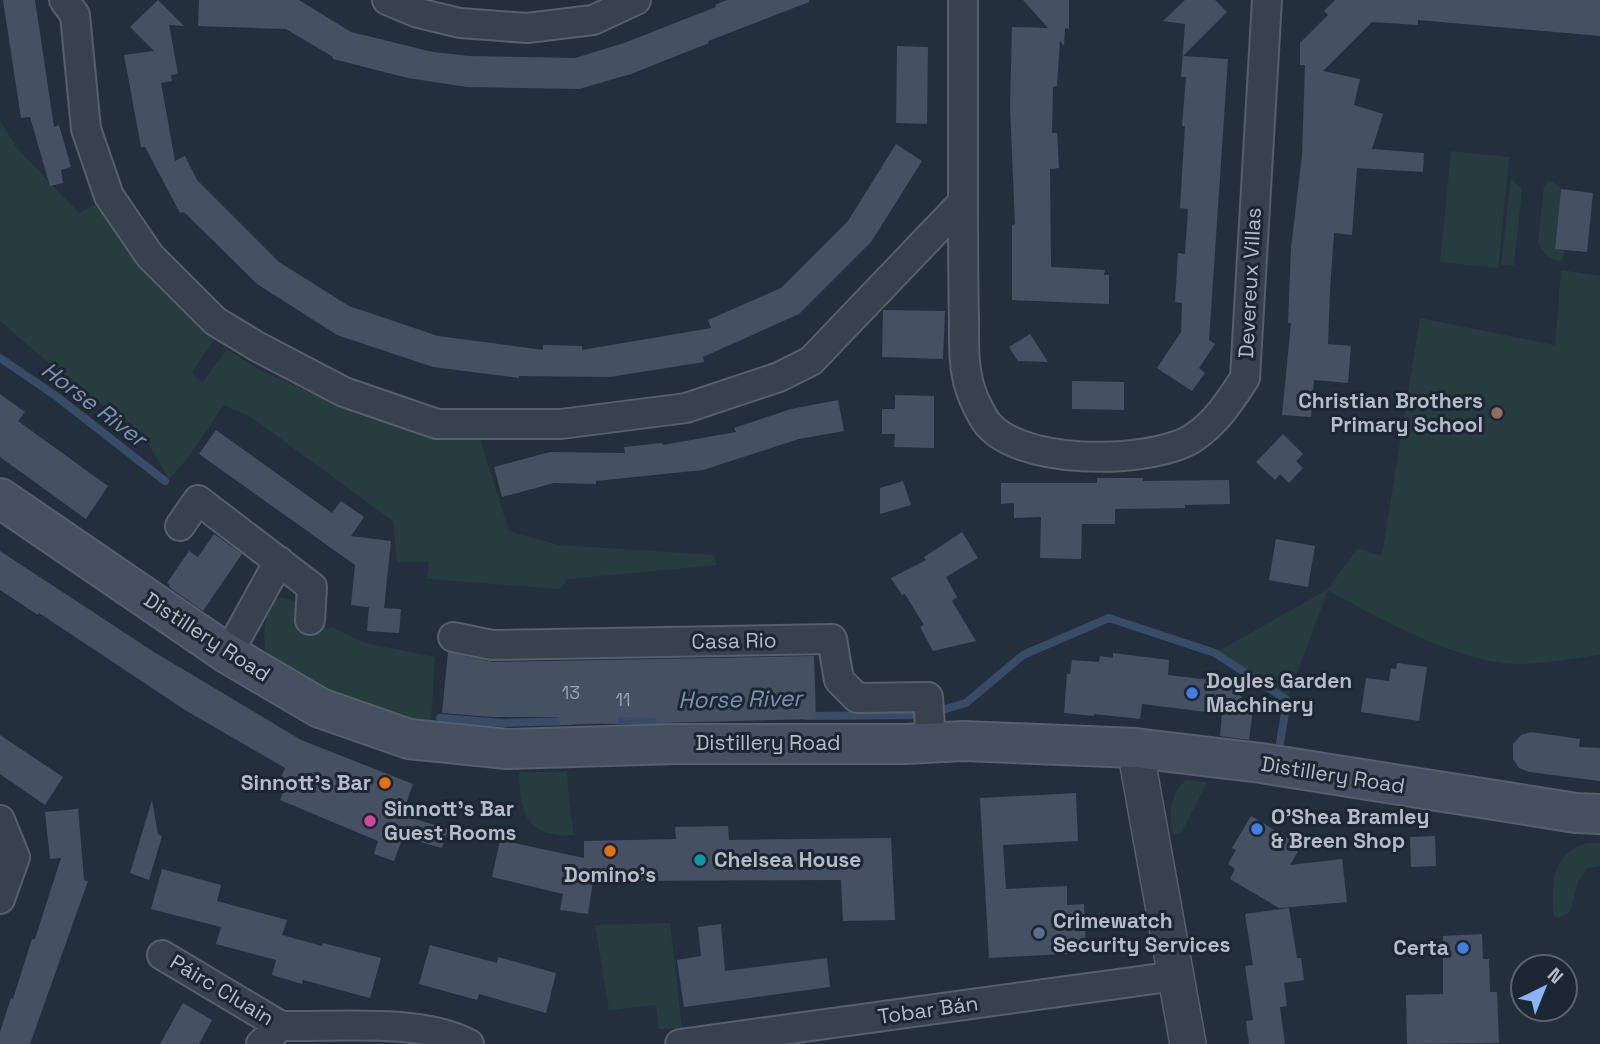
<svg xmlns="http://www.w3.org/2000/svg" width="1600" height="1044" font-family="'Space Grotesk',sans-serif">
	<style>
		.green { fill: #263c3f }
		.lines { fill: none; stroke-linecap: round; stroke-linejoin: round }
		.stream { stroke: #394c67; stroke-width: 8 }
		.building { fill: #455162 }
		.minor-casing { stroke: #565f6c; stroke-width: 32 }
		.tertiary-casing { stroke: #565f6c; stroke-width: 38 }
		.secondary-casing { stroke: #565f6c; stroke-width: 42 }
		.minor { stroke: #38414e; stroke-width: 28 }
		.tertiary { stroke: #38414e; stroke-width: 35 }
		.secondary { stroke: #465061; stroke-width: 38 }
		.education-dot { fill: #8d6e63; stroke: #1d2633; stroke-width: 2.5 }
		.shop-dot { fill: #3f7fe0; stroke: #1d2633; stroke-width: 2.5 }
		.food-dot { fill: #e8710a; stroke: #1d2633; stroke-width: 2.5 }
		.hotel-dot { fill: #d1479c; stroke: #1d2633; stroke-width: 2.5 }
		.culture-dot { fill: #0f9aa8; stroke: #1d2633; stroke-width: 2.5 }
		.service-dot { fill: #5c6f8a; stroke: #1d2633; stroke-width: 2.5 }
		.labels { text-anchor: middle; stroke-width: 6; stroke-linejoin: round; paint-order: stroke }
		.number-label { font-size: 18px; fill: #98a1af }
		.street-label { font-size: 21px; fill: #b4bcc9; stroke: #1d2633 }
		.poi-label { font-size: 21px; font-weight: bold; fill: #b4bcc9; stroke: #1d2633; text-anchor: start }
		.water-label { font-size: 23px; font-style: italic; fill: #7c92b1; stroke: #1d2633 }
	</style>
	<rect width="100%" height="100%" fill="#242f3e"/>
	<!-- green -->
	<path class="green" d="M0,120l16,27 63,66 21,-11 48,73 67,64 -23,33 10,11 25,-34 31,20 88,40 89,28 45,2 29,92 50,14 155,10 3,10 -149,14 -8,10 -133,-10 2,-17h-32l-4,-41 -142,-104 -27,-12 -37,54 -18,20 -25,-42 -93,-72 -51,-44z
		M1451,151l58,6 -11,111 -58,-6z
		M1511,178l11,12 -8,75h-13z
		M1549,181l4,1 8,7 -6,59 9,2 -1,8 -2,3c-12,-1 -18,-8 -23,-19l6,-56z
		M1561,270l39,6v379c-25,3 -51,8 -76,9 -59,2 -145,-45 -196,-74l-41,110 -72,-47 112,-63 31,-42 12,5 12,2 38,-237 135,27z
		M280,597l16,5 4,8 -1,6 29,14 2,-4 35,17 70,14 -4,65 -44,-5 -43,-19 -78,-45c-4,-20 -2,-42 14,-56z
		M519,772h48l2,29 5,34c-48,3 -54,-22 -55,-63z
		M1186,780l21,2 -26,51 -8,2c-4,-23 -4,-39 13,-55z
		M1587,843h13v23l-13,2 -10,16 -7,28 -11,6 -6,-3c0,-33 -4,-60 34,-72z
		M670,923l12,105 -23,1 -3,-24 -47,5 -14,-85z"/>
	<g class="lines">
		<!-- stream -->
		<path class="stream" d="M0,358l56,38 109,85
			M935,712l31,-9 57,-48 86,-37 106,35 72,47 -7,43
			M806,716l117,-1
			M440,718l63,5 67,-2
			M607,720l61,1"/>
	</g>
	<!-- building -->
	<path class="building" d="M3,0h32l19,127 5,-2 12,42 -10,3 2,13 -13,3 -20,-69 -9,1z
		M158,0l26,26 -15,-1 9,49 -7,1 1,6 -11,2 14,78 10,-5 12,24 82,82 70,44 89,30 105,14v-5l39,1v4l129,-22 -3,-8 73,-32 67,-67 48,-77 26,17 -51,81 -72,72 -96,43 1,5 -94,15 -91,-1v2l-86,-11 -96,-32 -80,-51 -73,-72 -4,1 -35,-66h-4l-17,-92 30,-4 -24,-24z
		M199,0h100l52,32 82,20 36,4 106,2 49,-15 92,-36 -1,-2 12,-5h82v2l-101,39 1,2 -78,31 -52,15 -112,-2 -59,-9 -75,-19v-2l-47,-28 -88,-3z
		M1023,0h46v29l-4,-1 -1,18 -4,-5 -3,45 -4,1 -1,46h5l2,35 -9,1 1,98 54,3 -1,5h5v29l-97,-4v-75l3,-1 -5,-118 2,-79 36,1z
		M1185,0h30l12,12 -44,44 45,3 -19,281 6,4 -16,24 6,5 -13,18 -35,-23 24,-36 1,-29 -7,-1 3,-49 7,1 3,-45 -8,-1 5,-82h-3l4,-49h-5l4,-53 -22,-3z
		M1335,0h265v36l-182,-16v5l-46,-3 -49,49 37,8 -6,26 29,9 -11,35 52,4 -1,19 -66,-4 -5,67 -18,-2 -4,56 -2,55 23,2 -3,37 -34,-3 -3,37 -29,-2 9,-92h-3l3,-75 11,-93 3,-90h-5v-22l28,-28 -4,-4z
		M897,46l31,1 -1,77 -31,-1z
		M1561,189l32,4 -6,59 -32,-3z
		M883,310l62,1 -2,48 -61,-2z
		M1030,334l18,28 -30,-1 -9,-14z
		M1072,381l52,1v28l-52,-1z
		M0,394l25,18 -7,9 90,65 -22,33 -86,-62z
		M895,395l39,1v52l-40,-1 1,-13h-13v-25h13z
		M838,400l6,31 -45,8 -96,31 -107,11v3l-42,-1 -52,14 -8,-30 56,-15 75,1 -1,-6 38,-4 1,2 73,-13 -2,-4 57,-19z
		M216,430l116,83 9,-12 23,16 -13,19 40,5 -7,67 17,1 -2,24 -32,-2 2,-24 6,1 -24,-3 4,-40 -156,-111z
		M1283,434l20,20 -7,7 7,7 -14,15 -9,-9 -5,6 -19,-18z
		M1097,478h46v3l86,-1 1,24 -45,1v3l-70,1v15h-33l-1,35 -41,-1 1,-41 -27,1v-15l-13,1v-21h96z
		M903,481l8,24 -31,9v-26z
		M962,532l16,26 -32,19 11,20 -5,4 24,40 -43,10 -13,-24 4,-2 -19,-31 -3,1 -11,-17 35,-18 -2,-3z
		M214,534l28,20 -39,57 -34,-24 1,-2 -3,-2 22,-32 9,6z
		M1276,539l39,7 -7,41 -39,-7z
		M0,551l154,101 147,88 112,44 -11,31 46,14 -6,19 -39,-11 -9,24 -20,-7 4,-13 -98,-41 5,-13 -7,-3 7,-16 -100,-58 -146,-97 -1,2 -38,-25z
		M448,652l44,10 322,-6 2,63 -159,4v-5l-39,-1v6l-58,2 -1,-8h-67l-50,-4z
		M1113,653l56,7 -1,15 58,7 27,26 -4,32 -29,-4 2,-22 -80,-10 -2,15 -46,-5v2l-30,-3 3,-39h3l2,-14 27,2 1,-6 13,2z
		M1397,663l30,4 -8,54 -58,-9 5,-34 23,3 2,-13 5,1z
		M1531,732l49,7 -1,8 21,1v33l-71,-9 -10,-4 -6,-9v-15l8,-9z
		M0,735l63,42 -18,28 -45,-31z
		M1076,793l2,48 -75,4 3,44 61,-3v19l17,-1 2,49 -97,5 -9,-160z
		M152,800l6,34 4,2 -13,44 -19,-7z
		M78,807l6,73 4,1 -58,163h-30v-12l11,-34 2,1 19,-60h3l26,-81 -11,1 -5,-47 32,-3z
		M1251,816l50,30 -11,19 52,-6 5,43 -68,6 -49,-29 5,-10 -7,-5 8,-14 -4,-2z
		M728,826l1,14 162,-2 4,82 -52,1 -2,-41 -248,1 -5,33 -28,-4 3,-16 -71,-17 8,-37 84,18v-17l92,-2 -1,-12z
		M1435,836l1,30 -25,1 -1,-30z
		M162,869l59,16 -4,16 70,19 -5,15 40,11 1,-3 58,15 -11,40 -67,-18 -1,4 -30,-9 4,-15 -60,-16 5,-17 -70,-18z
		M1289,908l8,50h4l3,22 -20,3 3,23 -7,1 5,37h-36l-3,-23 7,-1 -8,-54 8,-1 -8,-51z
		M721,924l4,47 102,-13 3,29 -146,20 -7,-47 24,-4 -3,-29z
		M1482,934l1,25h6l1,33h7l2,51 -92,1 -1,-49 37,-1v-58z
		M430,945l67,18 1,-6 58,16 -10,40 -67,-19 -2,6 -58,-16z
		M183,1003l29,17 -13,24h-39z"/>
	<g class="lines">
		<defs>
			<path id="minor" d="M64,0l11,15 11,114 23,67 41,60 65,65 43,26 86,45 93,32h124l125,-16 93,-31 32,-16 152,-159v-202
				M387,0l31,13 42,10 67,5 66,-8 43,-20
				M963,202c0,39 0,78 1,117 0,22 -1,48 6,69 3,10 8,20 13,29 27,50 168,48 210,21 23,-15 37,-37 52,-60l22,-378
				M180,526l18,-26 114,87 -2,33
				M453,637l39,8 340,-6 7,41 18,18 71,-1 3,45
				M228,654l51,-93
				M0,820l15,37 -15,42
				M162,955l119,71
				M261,1044l20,-18c56,1 140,-8 188,18
				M680,1044l496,-68"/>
			<path id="tertiary" d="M1135,748l53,296"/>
			<path id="secondary" d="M0,498l228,156 92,54 89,31 98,10 169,-5h229l59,-3 171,7 126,15 315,50 24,1"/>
		</defs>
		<!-- minor casing -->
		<use href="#minor" class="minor-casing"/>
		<!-- tertiary casing -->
		<use href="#tertiary" class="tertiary-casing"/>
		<!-- secondary casing -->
		<use href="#secondary" class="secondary-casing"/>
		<!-- minor -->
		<use href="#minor" class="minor"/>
		<!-- tertiary -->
		<use href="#tertiary" class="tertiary"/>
		<!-- secondary -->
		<use href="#secondary" class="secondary"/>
	</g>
	<!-- markers -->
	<circle class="education-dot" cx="1497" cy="413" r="7"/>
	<g class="shop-dot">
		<circle cx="1192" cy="693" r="7"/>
		<circle cx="1257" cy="829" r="7"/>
		<circle cx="1463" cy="948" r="7"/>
	</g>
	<g class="food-dot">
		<circle cx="385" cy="783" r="7"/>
		<circle cx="610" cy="851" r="7"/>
	</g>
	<circle class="hotel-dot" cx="370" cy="821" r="7"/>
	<circle class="culture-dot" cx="700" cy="860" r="7"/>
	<circle class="service-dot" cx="1039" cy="933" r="7"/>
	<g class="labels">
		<!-- number labels -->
		<g class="number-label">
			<text x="571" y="699">13</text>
			<text x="623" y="706">11</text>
		</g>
		<!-- street labels -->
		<g class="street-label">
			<text transform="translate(1250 283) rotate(-87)" y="7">Devereux Villas</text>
			<text transform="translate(207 637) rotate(33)" y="7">Distillery Road</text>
			<text transform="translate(734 641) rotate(-1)" y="7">Casa Rio</text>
			<text x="768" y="750">Distillery Road</text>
			<text transform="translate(1333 775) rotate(9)" y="7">Distillery Road</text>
			<text transform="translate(222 990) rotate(31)" y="7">Páirc Cluain</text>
			<text transform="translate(928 1010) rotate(-8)" y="7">Tobar Bán</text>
		</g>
		<!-- poi labels -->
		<g class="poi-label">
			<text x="1483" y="408" text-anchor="end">Christian Brothers<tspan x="1483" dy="24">Primary School</tspan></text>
			<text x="1206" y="688">Doyles Garden<tspan x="1206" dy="24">Machinery</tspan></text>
			<text x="371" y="790" text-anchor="end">Sinnott's Bar</text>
			<text x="384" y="816">Sinnott's Bar<tspan x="384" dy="24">Guest Rooms</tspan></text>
			<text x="1271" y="824">O'Shea Bramley<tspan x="1271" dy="24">&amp; Breen Shop</tspan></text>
			<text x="714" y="867">Chelsea House</text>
			<text x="610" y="882" text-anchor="middle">Domino's</text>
			<text x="1053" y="928">Crimewatch<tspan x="1053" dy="24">Security Services</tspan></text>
			<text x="1449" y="955" text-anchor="end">Certa</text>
		</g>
		<!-- water labels -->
		<g class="water-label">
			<text transform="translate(94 404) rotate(37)" y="8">Horse River</text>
			<text transform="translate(740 699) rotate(-1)" y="8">Horse River</text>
		</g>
	</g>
	<!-- north arrow -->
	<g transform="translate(1544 988) rotate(43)"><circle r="33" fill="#1d2633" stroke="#59626f" stroke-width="2"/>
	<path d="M0-5L12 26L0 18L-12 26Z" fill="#8ab4f8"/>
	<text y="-10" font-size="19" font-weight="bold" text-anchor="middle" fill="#b4bcc9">N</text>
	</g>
</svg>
